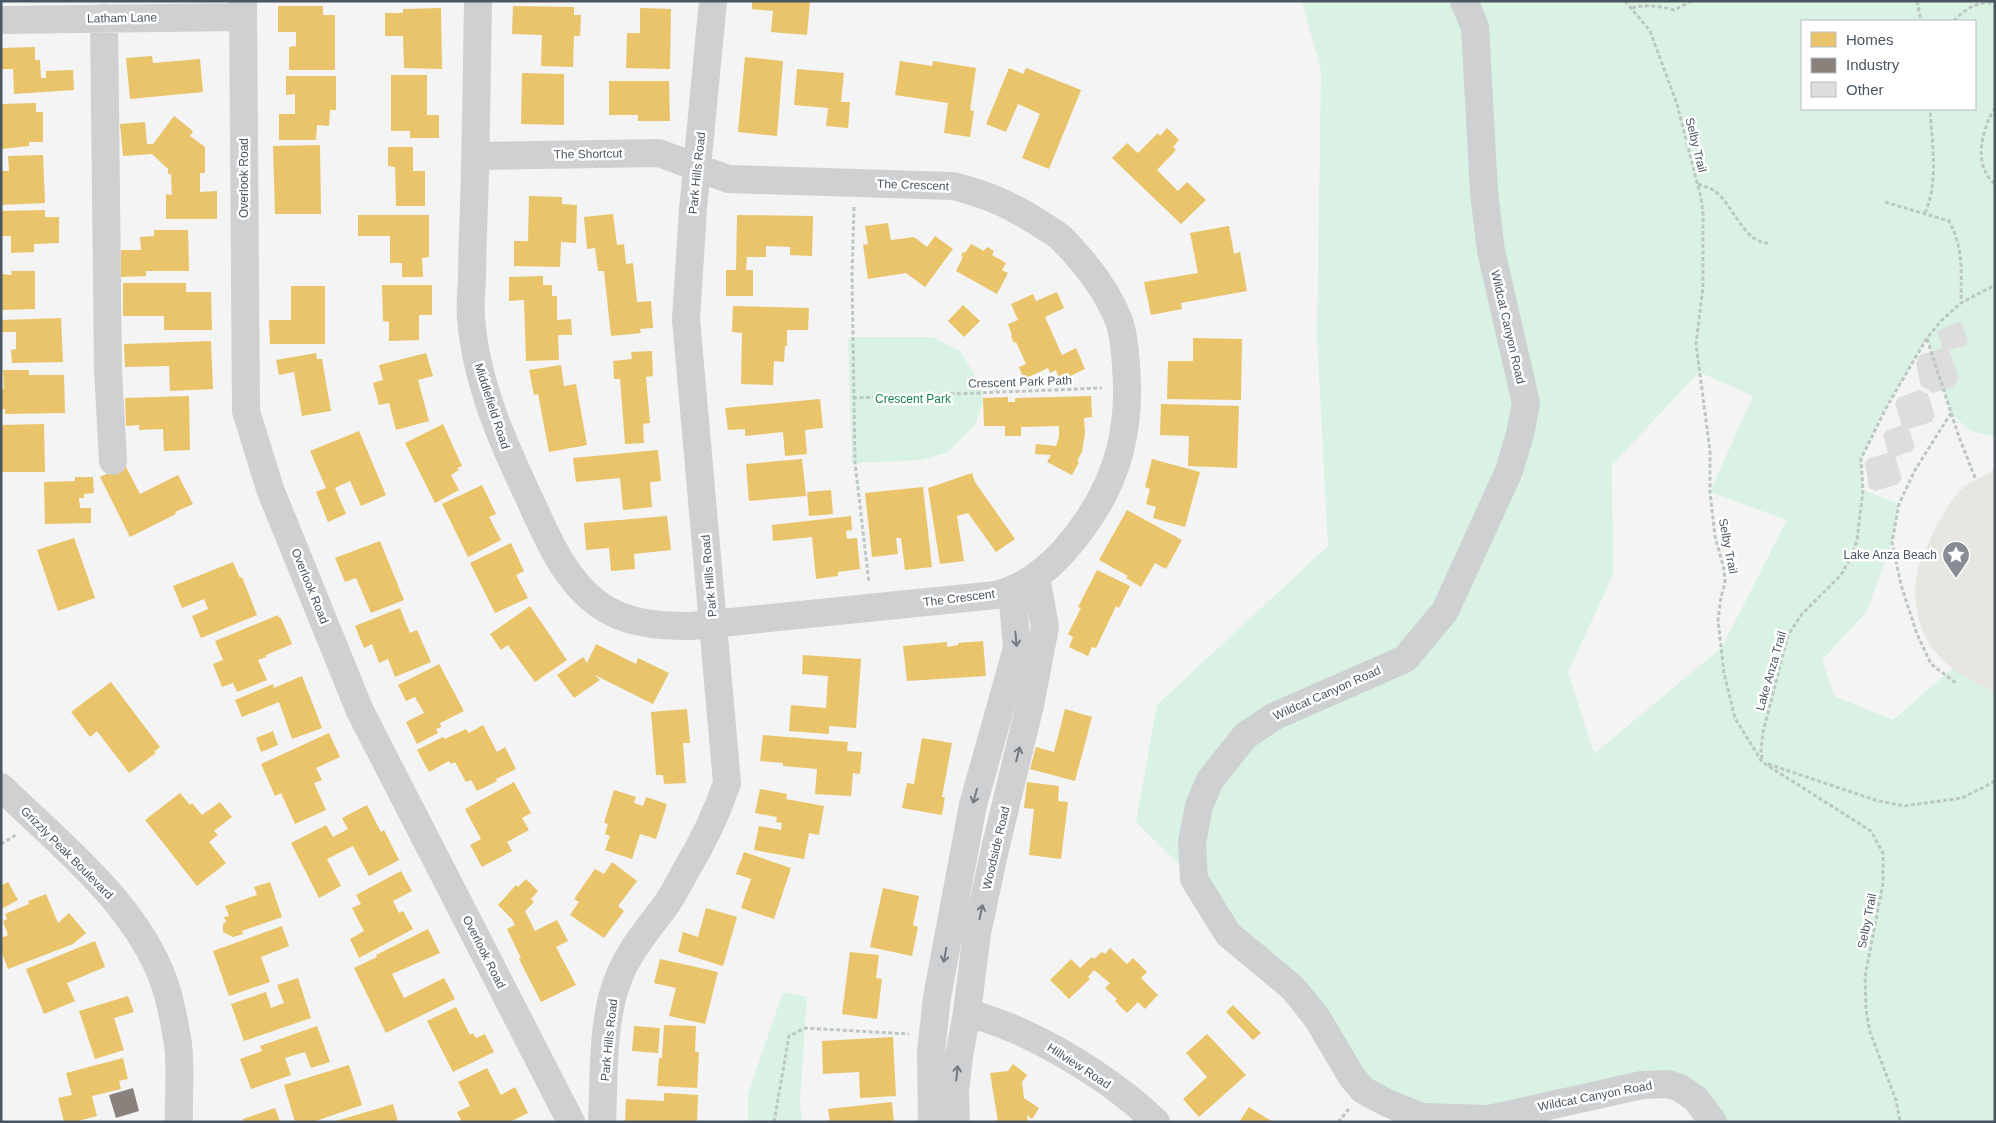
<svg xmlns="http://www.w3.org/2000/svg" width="1996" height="1123" font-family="Helvetica,sans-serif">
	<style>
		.green { fill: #d9f2e3; fill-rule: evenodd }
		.sand { fill: #e7e6e1 }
		.homes { fill: #e9c46a }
		.industry { fill: #8a817c }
		.building { fill: #ddddde }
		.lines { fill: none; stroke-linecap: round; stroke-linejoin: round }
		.path { stroke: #bcc7c4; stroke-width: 3; stroke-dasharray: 4 2.5; stroke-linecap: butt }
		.minor { stroke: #ced0d2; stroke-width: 28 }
		.oneway { stroke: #727b83 }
		.labels { text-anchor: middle; stroke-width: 5; stroke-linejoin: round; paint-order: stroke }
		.street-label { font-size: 12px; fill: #4a5661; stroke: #fff }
		.park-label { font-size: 12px; fill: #17864f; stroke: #fff }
		.poi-label { font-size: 12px; fill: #4a5661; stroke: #fff; text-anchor: end }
	</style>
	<rect width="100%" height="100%" fill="#f4f4f4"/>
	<!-- green -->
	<path class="green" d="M1302,1h693v436l-25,-6 -19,-18 -24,-74 -42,69 -24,51 2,31 36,14 -7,38 -25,69 -45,49 12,36 59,24 60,-52 42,25v429h-282l-33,-34 -191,31 -102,-16 -193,-224 -58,-57 21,-117 171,-159 -11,-209 4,-266zM1802,21h173v88h-173zM1699,372l54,24 -43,96 77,28 -65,127 -128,107 -26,-82 45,-97 -1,-110z
		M848,337h84l28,14 22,36 1,16 -8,22 -27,27 -26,8 -70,3z
		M783,992l24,5 -7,104 2,21h-54v-28z"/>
	<!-- sand -->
	<path class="sand" d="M1995,466v227c-20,-10 -42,-21 -57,-38 -19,-21 -27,-55 -21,-82 2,-10 7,-19 11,-28 6,-16 23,-47 36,-58 10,-9 24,-9 31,-21z"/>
	<!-- homes -->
	<path class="homes" d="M752,1h58l-3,34 -36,-3 2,-21 -21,-2z
		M278,6h45v9h12v55h-46v-23l7,-1v-14h-18z
		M513,6l61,1v8h7l-1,21h-6l-1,31 -32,-1 1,-31 -30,-1z
		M441,8l1,61 -38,-1 -1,-32h-18v-23h18v-4z
		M640,8l31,1 -1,60 -44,-1 1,-35h13z
		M35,47v13h5l1,18h5v-7l27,-1 1,20 -60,4 -1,-25h-12v-21z
		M152,56l1,7 47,-4 3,33 -73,7 -4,-41z
		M745,57l38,4 -6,75 -39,-4z
		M900,61l32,5 1,-5 43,7 -6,42 4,1 -4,26 -26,-4 4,-30 -53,-8z
		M1009,68l14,6 3,-6 55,22 -32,79 -27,-11 18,-44 -22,-10 -12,28 -20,-8z
		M797,69l47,4 -3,29h9l-2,26 -22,-2 2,-18 -34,-3z
		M522,73l42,1v51l-43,-1z
		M391,75h36v40h12v23h-29v-7h-19z
		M286,76h50v34h-6l-1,16 -12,-1 -1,15h-37v-26h16v-20l-9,1z
		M609,81h60l1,40h-32v-6h-29z
		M36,103v9h7v30h-14v4l-28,3v-45z
		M174,116l19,15 -3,5 15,11v26h-5v19l17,-1v28h-51v-25l6,1 -1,-21h-3v-5l-16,-15 -29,2 -3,-32 25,-2 2,22h6z
		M1167,128l12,12 -6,7 3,3 -19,20 21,21 9,-9 19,18 -25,24 -69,-66 15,-15 11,10 20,-20 2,3z
		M320,145l1,69h-46l-2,-68z
		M388,147h25v24h12v35h-29l-1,-39 -7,-1z
		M43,155l2,48 -44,2 1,-34h7l-1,-15z
		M529,196l33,1v7l15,1 -1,38 -15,-1 -1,25 -46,-1v-25h14z
		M45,210v7h14v26l-25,1v8l-23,1v-17h-10v-25z
		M613,214l4,31 7,-1 2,20 7,-1 4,39 14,-1 2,27 -13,1 1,4 -30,3 -7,-65h-6l-3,-23 -8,1 -3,-32z
		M358,215h71v42l-7,1 1,19h-21v-14h-12v-27h-32z
		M737,215l76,1 -1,40 -22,-1v-8l-24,-1v11h-19l-1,13h7v26h-27v-26h10z
		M888,223l3,17 23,-3 13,10 8,-11 18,13 -28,38 -19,-14 -38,6 -5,-34 5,-1 -3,-18z
		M1229,226l5,28 6,-2 7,39 -66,12 1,6 -31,6 -7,-33 54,-9 -8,-40z
		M154,230h34l1,41h-43v5l-25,1v-27h20l-1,-13 14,-1z
		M971,244l13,7 3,-4 7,4 -2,4 14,8 -4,7 6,3 -11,21 -41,-23 7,-14 -2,-1 2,-4 2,1z
		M11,271h24v38l-34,1v-36l11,1z
		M543,276v9h9v11h5v24l14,-1 1,16h-14l1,25 -33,1 -2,-61 -15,1v-24z
		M123,283h63v9h25l1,38h-48v-14h-41z
		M382,285h50v30h-13v25l-30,1v-19l-6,-1z
		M291,286h34v58h-55l-1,-24h22z
		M1057,292l7,16 -19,9 17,38 14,-7 9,21 -25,12 -4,-11 -6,3 -2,-5 -24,11 -5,-12 7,-3 -10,-22 -2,1 -3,-7 1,-1 -4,-11 10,-4 -7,-16 22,-10 3,7z
		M963,305l17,16 -16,16 -16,-16z
		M733,306l76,2 -1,22h-21v16h-2l-1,16 -10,-1 -1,24 -32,-1 1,-51 -10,-1z
		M61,318l2,44 -51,1 -1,-13 5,-1v-17h-15v-12z
		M1193,338l49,1 -1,61 -74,-1 1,-38h25z
		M211,341l2,48 -43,2 -1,-25 -44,1 -1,-23z
		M652,351l1,25 -7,1 4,46 -7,1 1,19 -19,1 -5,-65h-6l-1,-18 19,-2 -1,-7z
		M316,353l1,6h5l9,52 -29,5 -8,-44 -15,3 -3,-15z
		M426,353l7,23 -15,4 11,41 -33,9 -7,-27 -10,2 -6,-22 10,-3 -4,-15z
		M561,365l3,21 12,-2 11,61 -38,7 -11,-58 -4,1 -5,-25z
		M3,370h26v5h35l1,38 -60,1v-5h-4v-20h3z
		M189,396l1,54 -26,1 -1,-22 -24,1v-5l-13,1 -1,-28z
		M1091,396l1,21 -8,1 1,15 -3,19 -5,9 2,1 -7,13 -25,-13 4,-7 -16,-1 1,-10 20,2 3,-9v-11l-38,1v9h-16v-10h-21l-1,-28 25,-1v5h7v-4z
		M820,399l3,29 -18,2 2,24 -22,2 -2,-24 -38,4v-7l-17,1 -3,-22z
		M1161,404l78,2 -2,62 -49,-2 1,-30 -29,-1z
		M44,424l1,48h-44v-47z
		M443,424l19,42 -5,2 2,2 -8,5 8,15 -24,13 -30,-60z
		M359,431l27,64 -25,11 -11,-25 -15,7 11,26 -18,8 -12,-30 10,-4 -16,-37z
		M658,450l3,31 -11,1 2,25 -29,3 -3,-32 -44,4 -3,-24z
		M802,459l4,37 -57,5 -3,-37z
		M1152,459l48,13 -15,55 -32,-9 3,-11 -10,-3 4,-15 -5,-2z
		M125,465l15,29 38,-19 15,29 -18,8 1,2 -46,23 -30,-60z
		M972,473l3,9 40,57 -19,13 -28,-39 -11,3 7,45 -24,3 -12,-76z
		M75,477h18l1,16 -10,1v4h-5l1,10h11v15l-46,1 -1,-42 31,-1z
		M482,485l14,29 -7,3 12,23 -33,17 -26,-53z
		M923,487l9,80 -27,3 -4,-32h-5l2,16 -26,3 -7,-64z
		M831,490l2,24 -24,2 -2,-24z
		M1127,510l55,30 -16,29 -11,-6 -14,24 -15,-9 2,-2 -29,-16z
		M667,516l4,34 -37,4 1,15 -24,2 -2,-23 -23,2 -2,-27z
		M851,516l1,14 -6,1 1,8 10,-1 3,31 -22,3v4l-22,3 -4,-42 -39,4 -1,-16z
		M74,538l21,60 -37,13 -21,-61z
		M380,541l24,59 -33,13 -15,-35 -11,4 -10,-24z
		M511,543l13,28 -8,4 12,23 -33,15 -25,-50z
		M233,562l7,16 2,-1 15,38 -56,23 -9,-22 16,-7 -4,-10 -22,9 -9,-22z
		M1097,570l33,16 -11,22 -3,-2 -20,42 -4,-1 -4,9 -19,-9 4,-10 -5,-3 13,-26 -3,-1z
		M530,606l37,54 -32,22 -27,-37 -7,5 -11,-16z
		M400,608l10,25 7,-3 14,32 -36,15 -7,-18 -9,4 -7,-19 -8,4 -9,-22z
		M278,615l1,3h2l11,26 -26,11v2l-8,3 9,20 -30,12 -4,-9 -11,4 -9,-23 10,-4 -8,-19z
		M983,641l3,35 -79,5 -4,-35 44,-4v5l11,-2v-2z
		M596,644l40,20 2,-6 31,15 -16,31 -58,-29 5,5 -26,18 -17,-23 26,-18 4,6z
		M803,655l58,4 -5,69 -27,-2v8l-40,-3 2,-26 35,3 2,-32 -26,-2z
		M439,664l25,47 -24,12 1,4 -5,2 2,4 -21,11 -11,-22 18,-9 -9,-16 -9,4 -8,-16z
		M302,676l20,52 -30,11 -13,-37 -37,15 -7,-17 38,-16 1,4z
		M111,682l49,65 -6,5 2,1 -27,20 -32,-42 -7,6 -19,-25z
		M687,709l3,34h-7l3,40 -22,1 -1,-9h-7l-5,-63z
		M1065,709l27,8 -17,64 -45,-12 6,-22 18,5z
		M483,725l14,27 8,-5 11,22 -20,10 1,2 -20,10 -6,-11 -5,2 -11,-20 -4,2 -2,-3 -20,11 -12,-22 26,-13 2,2 21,-10 3,4z
		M273,731l5,14 -17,7 -5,-14z
		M329,733l11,24 -24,11 6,12 -8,3 12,27 -31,14 -14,-31 -6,3 -14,-32z
		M763,735l85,7 -1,9 15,1 -2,22 -7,-1 -2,23 -36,-2 2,-25 -34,-3v-3l-23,-2z
		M922,738l30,5 -10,54h3l-3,18 -40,-7 5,-25 7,1z
		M514,782l17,31 -9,5 7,12 -22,12 5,9 -30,16 -12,-22 11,-6 -16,-30z
		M1027,782l32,4 -1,15 10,1 -7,57 -32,-4 5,-46 -10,-1z
		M760,789l27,5 -1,5 38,7 -5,29 -10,-2 -5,26 -50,-9 5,-24 22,4 1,-7 -6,-1 1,-5 -22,-4z
		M614,790l22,7 -2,6 9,3 3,-9 21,7 -11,35 -16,-5 -8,25 -27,-9 5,-14 -5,-2 3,-10 -4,-1z
		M180,793l10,12 2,-2 10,12 18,-13 12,15 -18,14 4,4 -9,7 17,21 -29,23 -52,-66z
		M367,805l14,27 3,-2 15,30 -30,16 -16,-30 -26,13 14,27 -22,12 -28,-55 35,-18 7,12 15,-8 -6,-11z
		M744,852l47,16 -17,51 -33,-11 10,-29 -15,-5z
		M612,862l25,19 -19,25 6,5 -20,27 -34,-23 9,-13 -5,-3 21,-30 9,5z
		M401,871l11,20 -19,10 6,12 4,-2 10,18 -54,29 -9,-19 14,-8 -12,-23 9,-4 -5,-9z
		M526,879l12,12 -7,8 3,3 -9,9 10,20 22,-11 11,21 -12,6 20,38 -35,17 -22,-43 2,-1 -14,-29 8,-4 -3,-6 -14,-14 18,-20 2,2z
		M8,882l10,18 -17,9v-23z
		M270,882l12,35 -40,14 1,3 -10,3 -10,-5v-8l3,-2 -2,-5 5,-1 -4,-10 32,-11 -3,-8z
		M883,888l36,8 -6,29 5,2 -6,29 -42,-9z
		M46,894l12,29 11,-10 17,20 -13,11 -65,25 -7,-19v-12l7,-3 -5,-14 4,-2 -2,-5 24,-10 -1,-3z
		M706,908l31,9 -14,49 -45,-14 5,-20 15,5z
		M282,926l7,20 -28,11 9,25 -41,14 -16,-45z
		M428,929l12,24 -48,21 12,24 40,-20 11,21 -69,34 -32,-65 23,-11 -1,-2z
		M95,941l10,26 -38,16 8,18 -31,13 -18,-45z
		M1110,948l17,16 6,-6 14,14 -6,6 17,17 -13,14 -7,-7 -11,11 -12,-12 2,-2 -12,-11 5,-5 -16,-13 -6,7 2,2 -21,20 -19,-19 21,-21 9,9 12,-11 2,2 8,-7 3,2z
		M850,952l29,3 -3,23 6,1 -5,40 -35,-5z
		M660,959l58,13 -13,52 -36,-8 7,-28 -22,-5z
		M298,978l13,40 -67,23 -13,-37 35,-12 5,16 13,-5 -7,-18z
		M128,996l6,16 -20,6 10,32 -29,9 -16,-48z
		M1233,1005l28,28 -8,7 -27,-28z
		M456,1007l14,28 3,-2 3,5 9,-4 9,18 -41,20 -26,-51z
		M664,1025l32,1 -1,26h4l-2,36 -40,-2 2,-28h3z
		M317,1026l13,36 -19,6 -6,-16 -20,6 6,17 -40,14 -11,-30 22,-8 -2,-5z
		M634,1026l26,2 -2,25 -26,-2z
		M1207,1034l39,41 -47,42 -16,-18 24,-22 -21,-24z
		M893,1037l3,59 -36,2 -1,-26 -36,2 -1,-33z
		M123,1058l5,21 -9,2 2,8 -29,7 5,20 -23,6h-10l-6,-24 14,-3 -6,-22z
		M1013,1064l14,11 -5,7 2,16 15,10 -7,11 -5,-4 1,7h-30l-8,-49 18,-2z
		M349,1065l13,40 -49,17h-18l-11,-37z
		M487,1068l14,27 14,-8 13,26 -18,9h-48l-5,-10 13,-6 -12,-24z
		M664,1093l34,2 -1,27h-72l1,-23 38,2z
		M892,1102l2,20h-64l-2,-13z
		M393,1104l5,18h-62v-1z
		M1249,1107l24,15h-34z
		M275,1108l5,14h-36l-1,-3z"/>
	<!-- industry -->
	<path class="industry" d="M133,1088l6,23 -23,7 -7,-23z"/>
	<!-- building -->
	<path class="building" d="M1961,321l7,19 -2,6 -17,4 10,27 -5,10 -21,6 -12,-7 -5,-22 4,-9 22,-7 -5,-17z
		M1919,390l9,4 7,22 -4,6 -22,7 6,17 -3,5 -17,6 7,21 -4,6 -23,7 -6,-3 -4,-25 4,-5 19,-5 -5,-18 3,-4 16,-6 -7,-21 3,-6z"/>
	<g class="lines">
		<!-- path -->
		<path class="path" d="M1625,1l25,30 27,73 24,94 2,16v73l-7,57 14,107v41l5,44 9,33 1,14 -4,14 -3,23 6,53 11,45 27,44 109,69 12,22v30l-18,94 1,33 4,22 26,68 4,22
			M1917,1l4,20
			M1632,8c15,-4 27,-2 42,2l18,-9
			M1954,21c11,-12 23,-20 41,-18
			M1995,108c-13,21 -23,57 0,76
			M1698,184c5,2 10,3 15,6 19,11 30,53 55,53
			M1885,202l64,19c15,28 12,51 12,82l34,-18
			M854,207l-2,68 3,188 14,120
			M1925,213c14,-32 7,-70 5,-104
			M1927,339l32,98 17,43
			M853,398l249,-10
			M1951,413l-36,57 -16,34 -7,38 9,43 16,49 14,30 25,19
			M1762,759l-1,-9 2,-18 25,-97 14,-21 39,-39 11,-20 5,-15 6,-50 -2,-31 25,-51 41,-70 14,-17 20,-18
			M1768,764l107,36 29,6 58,-8 30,-15 3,-4
			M1,844l15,-9
			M774,1122l15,-86 16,-8 104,6
			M1338,1122l11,-13"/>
		<!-- minor -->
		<path class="minor" d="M243,1l3,410 24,78 90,222 211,411
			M1464,1l11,26 9,165 7,59 35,152 -6,31 -11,37 -64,140 -40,48 -130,57 -30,20 -35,44 -11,26 -7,36 2,37 34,55 65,54 24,30 35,59 11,13 24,13 35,14 67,2 153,-34 26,-1 12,4 16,11 17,23
			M104,18l4,352 5,91
			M1,20l242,-3
			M476,156l183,-3 69,26 225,7c35,9 56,18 86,37 7,5 16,9 22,15 24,24 46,52 58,83 5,14 6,31 7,45 5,60 -7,112 -43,161 -22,31 -49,58 -87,68l-305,31c-32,0 -66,-2 -93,-22 -34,-25 -51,-67 -68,-104 -27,-57 -54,-117 -59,-182 -1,-12 0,-25 1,-37 0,-26 1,-51 2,-76 2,-68 3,-136 4,-204
			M1,787c58,57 135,116 163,195 6,17 10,38 13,56 5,25 1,58 2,84
			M967,1012c19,7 40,13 58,22 45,21 96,54 131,88
			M602,1122c2,-43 0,-100 15,-140 10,-29 31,-53 49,-77 7,-10 13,-22 19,-33 18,-30 31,-56 42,-89l-41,-464 7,-110 20,-208
			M932,1122l-1,-70 6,-55 36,-192 44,-157 -5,-57
			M956,1122l-1,-30 4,-36 8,-44 10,-79 18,-84 35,-144 15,-78 -9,-50"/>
	</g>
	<!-- one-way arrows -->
	<defs><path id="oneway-shaft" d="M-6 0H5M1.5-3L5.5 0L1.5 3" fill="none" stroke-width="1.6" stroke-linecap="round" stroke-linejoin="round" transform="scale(1.25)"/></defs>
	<g class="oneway">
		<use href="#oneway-shaft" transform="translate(1016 639) rotate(85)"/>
		<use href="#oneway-shaft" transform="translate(1018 754) rotate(-76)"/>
		<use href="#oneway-shaft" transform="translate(975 796) rotate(106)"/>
		<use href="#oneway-shaft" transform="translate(981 912) rotate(-78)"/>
		<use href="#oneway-shaft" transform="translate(945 955) rotate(101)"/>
		<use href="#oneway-shaft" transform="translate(957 1073) rotate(-84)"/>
	</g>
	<!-- icons -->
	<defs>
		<symbol id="sight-pin" viewBox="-11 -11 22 30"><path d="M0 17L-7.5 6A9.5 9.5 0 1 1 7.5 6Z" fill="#868d94" stroke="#fff"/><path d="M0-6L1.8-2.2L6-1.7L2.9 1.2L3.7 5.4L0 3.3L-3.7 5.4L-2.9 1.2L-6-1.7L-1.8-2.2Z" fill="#fff"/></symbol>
	</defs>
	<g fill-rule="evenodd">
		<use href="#sight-pin" x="1940" y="539" width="32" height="43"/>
	</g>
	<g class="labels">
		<!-- street labels -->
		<g class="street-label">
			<text transform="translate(122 18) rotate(-1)" y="4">Latham Lane</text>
			<text transform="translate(1696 145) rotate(76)" y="4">Selby Trail</text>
			<text transform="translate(588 154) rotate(-1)" y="4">The Shortcut</text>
			<text transform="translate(697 173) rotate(-84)" y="4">Park Hills Road</text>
			<text transform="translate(244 178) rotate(-90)" y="4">Overlook Road</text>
			<text transform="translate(913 185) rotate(2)" y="4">The Crescent</text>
			<text transform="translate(1508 327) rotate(77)" y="4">Wildcat Canyon Road</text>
			<text transform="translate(1020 382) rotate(-2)" y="4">Crescent Park Path</text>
			<text transform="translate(492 406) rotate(72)" y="4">Middlefield Road</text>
			<text transform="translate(1728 546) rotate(79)" y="4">Selby Trail</text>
			<text transform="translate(709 576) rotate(-95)" y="4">Park Hills Road</text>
			<text transform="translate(310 586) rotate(68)" y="4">Overlook Road</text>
			<text transform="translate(959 598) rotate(-7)" y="4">The Crescent</text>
			<text transform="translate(1771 671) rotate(-74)" y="4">Lake Anza Trail</text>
			<text transform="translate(1327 693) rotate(-24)" y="4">Wildcat Canyon Road</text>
			<text transform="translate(996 848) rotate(-77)" y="4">Woodside Road</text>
			<text transform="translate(67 853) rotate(45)" y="4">Grizzly Peak Boulevard</text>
			<text transform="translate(1867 921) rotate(-79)" y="4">Selby Trail</text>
			<text transform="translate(484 952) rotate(63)" y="4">Overlook Road</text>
			<text transform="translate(609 1040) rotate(-84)" y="4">Park Hills Road</text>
			<text transform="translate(1079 1066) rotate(33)" y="4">Hillview Road</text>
			<text transform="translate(1595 1096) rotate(-11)" y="4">Wildcat Canyon Road</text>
		</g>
		<!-- park labels -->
		<g class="park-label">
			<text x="913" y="403">Crescent Park</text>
		</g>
		<!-- poi labels -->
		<g class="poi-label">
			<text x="1937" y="559">Lake Anza Beach</text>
		</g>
	</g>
	<!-- border -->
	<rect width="1996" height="1123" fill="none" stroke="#4a5661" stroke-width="5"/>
	<!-- legend -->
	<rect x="1801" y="20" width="175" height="90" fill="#ffffff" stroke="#b7bbc0"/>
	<rect x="1811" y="32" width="25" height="15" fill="#e9c46a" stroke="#b7bbc0"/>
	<text x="1846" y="45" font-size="15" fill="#4a5661">Homes</text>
	<rect x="1811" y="58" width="25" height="15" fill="#8a817c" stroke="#b7bbc0"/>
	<text x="1846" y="70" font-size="15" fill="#4a5661">Industry</text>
	<rect x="1811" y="82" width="25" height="15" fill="#ddddde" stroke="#b7bbc0"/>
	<text x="1846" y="95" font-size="15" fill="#4a5661">Other</text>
</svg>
